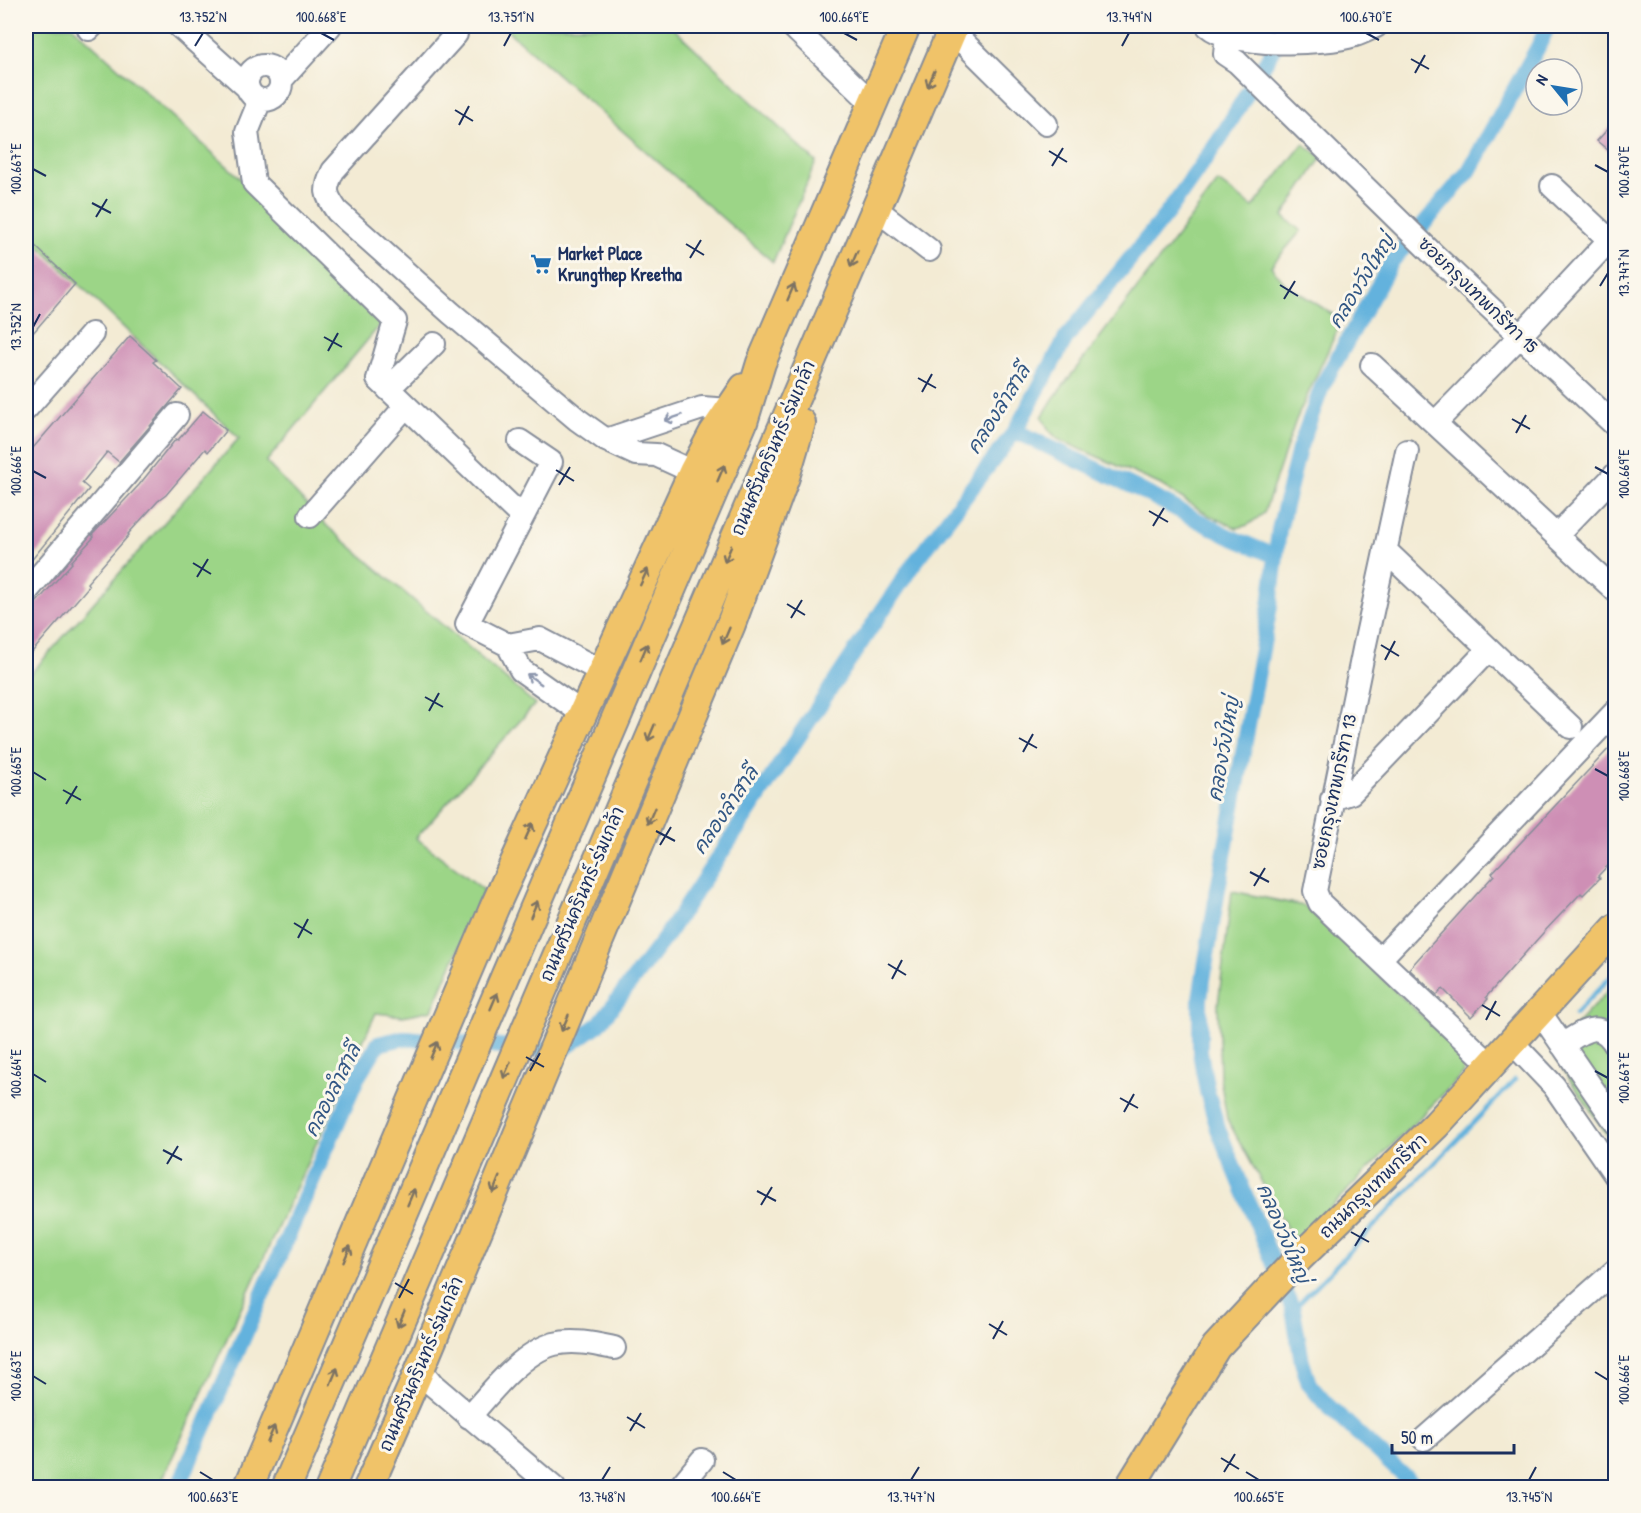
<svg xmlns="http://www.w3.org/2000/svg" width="1641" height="1513" font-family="'Patrick Hand','Playpen Sans Thai',sans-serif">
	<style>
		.green { fill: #9cd587; stroke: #5c8272; stroke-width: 1.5 }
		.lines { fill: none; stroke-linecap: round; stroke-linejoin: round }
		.stream { stroke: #63b2dd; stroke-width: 4.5 }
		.canal { stroke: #63b2dd; stroke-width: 16 }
		.building { fill: #ce8fb5 }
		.minor-casing { stroke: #878d99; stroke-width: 26 }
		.major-casing { stroke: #878d99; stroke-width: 32 }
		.minor { stroke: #fff; stroke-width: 22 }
		.major { stroke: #f0c369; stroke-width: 28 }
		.oneway { stroke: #7b7263 }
		.oneway2 { stroke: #8d97ae }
		.ticks { fill: none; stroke: #1b2f5e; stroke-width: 2 }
		.labels { text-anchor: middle; stroke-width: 6; stroke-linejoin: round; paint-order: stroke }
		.poi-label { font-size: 18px; font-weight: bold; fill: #1b2f5e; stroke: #fbf7ec; text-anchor: start }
		.street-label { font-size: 18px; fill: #1b2f5e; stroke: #fbf7ec }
		.water-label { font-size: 20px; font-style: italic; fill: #315684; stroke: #fbf7ec }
		.neatline { fill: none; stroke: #1b2f5e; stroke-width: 2 }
		.ticks-label { font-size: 15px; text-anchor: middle; fill: #1b2f5e }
	</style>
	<rect width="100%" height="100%" fill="#fbf7ec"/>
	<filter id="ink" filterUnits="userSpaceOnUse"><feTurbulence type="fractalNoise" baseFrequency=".0167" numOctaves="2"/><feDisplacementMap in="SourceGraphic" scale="12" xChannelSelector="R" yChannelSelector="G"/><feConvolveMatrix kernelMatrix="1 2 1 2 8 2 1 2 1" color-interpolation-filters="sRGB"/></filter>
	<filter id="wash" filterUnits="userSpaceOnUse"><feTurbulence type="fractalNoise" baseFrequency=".008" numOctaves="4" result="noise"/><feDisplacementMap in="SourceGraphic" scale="24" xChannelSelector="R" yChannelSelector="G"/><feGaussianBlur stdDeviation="1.35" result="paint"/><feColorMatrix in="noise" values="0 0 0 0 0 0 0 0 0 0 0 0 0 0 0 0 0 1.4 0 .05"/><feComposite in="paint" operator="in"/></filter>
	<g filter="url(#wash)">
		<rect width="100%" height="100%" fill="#f3ebd4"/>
		<!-- green -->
		<path class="green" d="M26,26h46l318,287 -124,149 62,65 207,177 -119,134 68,52 -52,120 -29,6 -27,-3 -214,467 -7,7h-129v-808l213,-241 -213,-204z
			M502,26h169l145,136 -43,100z
			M1303,144l19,13 -39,59 18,15 -30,35 14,18 57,36 -46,100 -32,93 -16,12 -11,3 -27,-12 -49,-31 -103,-46 -9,-9 -7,-13 11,-18 165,-217 35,25z
			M1232,891l72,15 157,146 3,21 -169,170 -68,-124 -7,-41 -2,-73z
			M1615,983v164l-64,-95z"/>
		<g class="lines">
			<!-- stream -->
			<path class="stream" d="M1575,1014l41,-43
				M1293,1310l222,-230"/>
			<!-- canal -->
			<path class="canal" d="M1015,431l121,57 92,48 47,20
				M176,1488l4,-5 177,-405 21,-34 26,-6 157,13 38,-27 65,-85 246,-370 105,-138 51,-93 102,-126 55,-78 64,-108
				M1417,1488l-92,-85 -16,-19 -7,-22 -9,-52 -75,-181 -11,-38 -7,-39v-54l17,-104 53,-288 9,-76 20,-81 24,-65 69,-123 77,-90 69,-124 10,-21"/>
		</g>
		<g id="blocks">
			<!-- building -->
			<path class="building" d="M1616,120v37l-19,-16z
				M33,244l42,40 -49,57v-89z
				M130,336l26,24 -3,2 29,27 -63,73 -12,-10 -25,31 7,6 -63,78v-111z
				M203,411l23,19 -18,22 -3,-3 -39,46 -8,6 -30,33 1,1 -42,48 2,3 -63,73v-45l46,-51 -1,-1 23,-25 -2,-2 2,-2 45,-48 37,-46 2,1z
				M1616,741v116l-18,19 2,2 -17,17 -2,-2 -38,40 -57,64 2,2 -17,18 -28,-28 -6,6 -28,-26 85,-94 -2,-2z"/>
		</g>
	</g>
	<g filter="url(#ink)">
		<use href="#blocks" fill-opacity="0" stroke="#878d99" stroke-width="1.5"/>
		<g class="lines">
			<defs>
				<path id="minor" d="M179,26l69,62
					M792,26l80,77
					M954,26l7,14 85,84
					M1208,26c26,22 115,19 147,9 7,-2 14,-6 21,-9
					M89,29l3,-3
					M456,34l-123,137c-9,19 -8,23 4,40l114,102 127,107 28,20 30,14 20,1 37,17
					M1227,34l-2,20 12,8 196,192 183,172
					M247 83a17 17 0 1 1 34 0a17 17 0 1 1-34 0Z
					M281,80l49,-54
					M260,100l-13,32 7,51 141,138 -17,58 144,138
					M1552,186l64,60
					M876,209l53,41
					M1372,365l244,226
					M388,389l46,-45
					M26,409l66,-75
					M1435,423l85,-87 96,-103
					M606,440l96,-32 28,2
					M1407,451l-42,193 -50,247 5,12 170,161
					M310,516l96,-110
					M1556,536l60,-62
					M1385,550l186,177
					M26,592l151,-177
					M508,645l-41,-21 84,-162 -31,-21
					M582,713l-61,-43 -13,-25 32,-6 61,32
					M1332,799l19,-6 138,-144
					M1380,959l236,-248
					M1539,1011l77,112
					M1511,1041l43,45 62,90
					M1562,1045c21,-13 37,-28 54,1
					M420,1369l13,16 121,103
					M469,1417c21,-24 53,-65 85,-73 20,-5 41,0 60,4
					M1424,1439l192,-169
					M679,1488l23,-28"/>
				<path id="major" d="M248,1488l246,-580 199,-436 20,-38 31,-46
					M286,1488l457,-1066 18,-59 145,-337
					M330,1488l624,-1462
					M368,1488l52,-119 311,-745 54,-147 16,-54
					M1129,1488l87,-141 82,-88 138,-134 180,-197"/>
			</defs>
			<!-- minor casing -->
			<use href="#minor" class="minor-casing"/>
			<!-- major casing -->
			<use href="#major" class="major-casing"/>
			<!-- minor -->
			<use href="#minor" class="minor"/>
			<!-- major -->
			<use href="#major" class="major"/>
		</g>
		<!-- one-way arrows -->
		<defs><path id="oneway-shaft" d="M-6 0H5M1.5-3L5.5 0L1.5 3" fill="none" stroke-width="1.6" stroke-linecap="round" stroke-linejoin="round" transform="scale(1.5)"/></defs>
		<g class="oneway">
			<use href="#oneway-shaft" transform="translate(931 79) rotate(113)"/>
			<use href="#oneway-shaft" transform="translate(854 259) rotate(113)"/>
			<use href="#oneway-shaft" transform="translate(791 292) rotate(-67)"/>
			<use href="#oneway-shaft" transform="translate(721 473) rotate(-67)"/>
			<use href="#oneway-shaft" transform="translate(728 554) rotate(113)"/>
			<use href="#oneway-shaft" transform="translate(644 577) rotate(-65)"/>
			<use href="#oneway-shaft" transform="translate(726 636) rotate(113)"/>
			<use href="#oneway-shaft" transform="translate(644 652) rotate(-67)"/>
			<use href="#oneway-shaft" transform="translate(651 733) rotate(113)"/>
			<use href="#oneway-shaft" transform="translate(651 816) rotate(113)"/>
			<use href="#oneway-shaft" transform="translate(529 831) rotate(-66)"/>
			<use href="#oneway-shaft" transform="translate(534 909) rotate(-67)"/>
			<use href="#oneway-shaft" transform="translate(494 1001) rotate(-67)"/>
			<use href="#oneway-shaft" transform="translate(565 1023) rotate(113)"/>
			<use href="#oneway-shaft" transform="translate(434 1050) rotate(-67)"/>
			<use href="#oneway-shaft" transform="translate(507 1070) rotate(113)"/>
			<use href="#oneway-shaft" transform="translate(496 1185) rotate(112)"/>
			<use href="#oneway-shaft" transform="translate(411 1197) rotate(-67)"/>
			<use href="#oneway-shaft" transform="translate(347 1254) rotate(-67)"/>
			<use href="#oneway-shaft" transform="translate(401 1319) rotate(113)"/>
			<use href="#oneway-shaft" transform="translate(334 1376) rotate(-67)"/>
			<use href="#oneway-shaft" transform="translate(271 1434) rotate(-67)"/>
		</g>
		<g class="oneway2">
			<use href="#oneway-shaft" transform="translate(673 418) rotate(161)"/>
			<use href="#oneway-shaft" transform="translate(534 679) rotate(-145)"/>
		</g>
	</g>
	<!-- ticks -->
	<path class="ticks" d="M321,33l13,7M844,33l13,7M1366,33l13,7M195,46l8,-13M504,46l7,-13M1122,46l7,-13M1411,59l18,10M1415,73l10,-18M455,110l18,11M459,125l10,-19M1049,151l18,11M1595,165l13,7M1052,166l11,-18M33,169l13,7M92,203l19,10M96,217l11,-18M686,244l18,11M690,258l11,-18M1280,285l18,11M1600,286l8,-13M1284,299l11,-18M33,327l7,-13M324,337l18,10M328,351l10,-18M918,378l18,10M922,392l10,-18M1512,419l18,10M1516,433l10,-18M1595,467l13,7M556,470l18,11M33,471l13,7M559,485l11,-18M1149,511l19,11M1153,526l11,-18M193,563l18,11M197,577l11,-18M787,604l18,11M791,618l11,-18M1381,645l18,11M1385,660l10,-19M425,697l18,10M429,711l10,-18M1019,738l18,10M1023,752l10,-18M1595,769l13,7M33,772l13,8M63,790l18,10M66,804l11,-18M656,831l19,10M660,845l11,-18M1250,872l19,10M1254,886l11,-18M294,923l18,11M298,938l10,-19M888,964l18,11M892,979l10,-19M1482,1005l18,11M1486,1020l10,-19M526,1057l18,10M530,1071l10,-18M1595,1071l13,7M33,1074l13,8M1120,1098l18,10M1124,1112l10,-18M163,1150l19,10M167,1164l11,-18M757,1191l19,10M761,1205l11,-18M1351,1232l18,10M1355,1246l11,-18M395,1283l18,11M399,1298l10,-19M989,1324l18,11M993,1339l10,-18M1595,1372l13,8M33,1376l13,8M627,1417l18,11M630,1431l11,-18M1221,1458l18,11M200,1472l13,8M723,1472l13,8M1224,1472l11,-18M1246,1472l13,8M602,1480l8,-13M911,1480l8,-13M1529,1480l7,-13"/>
	<!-- icons -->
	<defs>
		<symbol id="supermarket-bare" viewBox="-9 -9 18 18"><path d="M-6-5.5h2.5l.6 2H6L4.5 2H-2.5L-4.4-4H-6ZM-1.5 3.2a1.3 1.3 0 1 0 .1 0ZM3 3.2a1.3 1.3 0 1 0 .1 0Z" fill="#1f6fb2" stroke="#fbf7ec" stroke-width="2.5" paint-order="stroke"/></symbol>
	</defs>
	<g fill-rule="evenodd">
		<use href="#supermarket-bare" x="526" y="249" width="30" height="30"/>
	</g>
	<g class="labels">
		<!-- poi labels -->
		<g class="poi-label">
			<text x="558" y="260">Market Place<tspan x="558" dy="21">Krungthep Kreetha</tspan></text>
		</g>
		<!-- street labels -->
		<g class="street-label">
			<text transform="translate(1478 295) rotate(44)" y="6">ซอยกรุงเทพกรีฑา 15</text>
			<text transform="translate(773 448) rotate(-67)" y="6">ถนนศรีนครินทร์-ร่มเกล้า</text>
			<text transform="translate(1334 792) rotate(-78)" y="6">ซอยกรุงเทพกรีฑา 13</text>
			<text transform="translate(582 894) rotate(-67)" y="6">ถนนศรีนครินทร์-ร่มเกล้า</text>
			<text transform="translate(1373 1186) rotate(-44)" y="6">ถนนกรุงเทพกรีฑา</text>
			<text transform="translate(421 1364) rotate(-67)" y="6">ถนนศรีนครินทร์-ร่มเกล้า</text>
		</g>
		<!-- water labels -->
		<g class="water-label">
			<text transform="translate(1361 281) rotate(-58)" y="7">คลองวังใหญ่</text>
			<text transform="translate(998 409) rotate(-58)" y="7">คลองลำสาลี</text>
			<text transform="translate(1223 749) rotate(-80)" y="7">คลองวังใหญ่</text>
			<text transform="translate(725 810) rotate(-56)" y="7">คลองลำสาลี</text>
			<text transform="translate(332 1090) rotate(-63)" y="7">คลองลำสาลี</text>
			<text transform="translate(1284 1233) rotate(67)" y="7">คลองวังใหญ่</text>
		</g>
	</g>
	<!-- margin -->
	<rect width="1641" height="1513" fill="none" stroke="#fbf7ec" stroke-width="66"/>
	<!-- north arrow -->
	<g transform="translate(1554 87) rotate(300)"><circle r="28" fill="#fbf7ec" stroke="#a1a7b3" stroke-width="1.5"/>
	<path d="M0-4.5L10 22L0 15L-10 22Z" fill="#1f6fb2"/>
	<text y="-9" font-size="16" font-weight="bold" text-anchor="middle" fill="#1b2f5e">N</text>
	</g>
	<!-- scale -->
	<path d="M1392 1444v9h122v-9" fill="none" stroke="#1b2f5e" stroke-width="3"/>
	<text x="1401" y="1444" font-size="18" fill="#1b2f5e" stroke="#fbf7ec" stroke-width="4.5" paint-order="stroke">50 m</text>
	<rect x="33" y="33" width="1575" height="1447" class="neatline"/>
	<g class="ticks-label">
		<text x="203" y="22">13.752°N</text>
		<text x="321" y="22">100.668°E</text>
		<text x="511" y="22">13.751°N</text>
		<text x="844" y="22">100.669°E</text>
		<text x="1129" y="22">13.749°N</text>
		<text x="1366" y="22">100.670°E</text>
		<text transform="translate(16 169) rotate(-90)" y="5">100.667°E</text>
		<text transform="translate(1624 172) rotate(-90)" y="5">100.670°E</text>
		<text transform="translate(1624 273) rotate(-90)" y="5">13.747°N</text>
		<text transform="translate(16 327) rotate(-90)" y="5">13.752°N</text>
		<text transform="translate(16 471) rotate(-90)" y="5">100.666°E</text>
		<text transform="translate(1624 474) rotate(-90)" y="5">100.669°E</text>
		<text transform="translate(16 772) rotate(-90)" y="5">100.665°E</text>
		<text transform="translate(1624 776) rotate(-90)" y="5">100.668°E</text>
		<text transform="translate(16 1074) rotate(-90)" y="5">100.664°E</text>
		<text transform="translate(1624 1078) rotate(-90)" y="5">100.667°E</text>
		<text transform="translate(16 1376) rotate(-90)" y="5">100.663°E</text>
		<text transform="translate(1624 1380) rotate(-90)" y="5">100.666°E</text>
		<text x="213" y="1502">100.663°E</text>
		<text x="602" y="1502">13.748°N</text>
		<text x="736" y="1502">100.664°E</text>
		<text x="911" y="1502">13.747°N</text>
		<text x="1259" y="1502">100.665°E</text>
		<text x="1529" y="1502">13.745°N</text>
	</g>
</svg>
